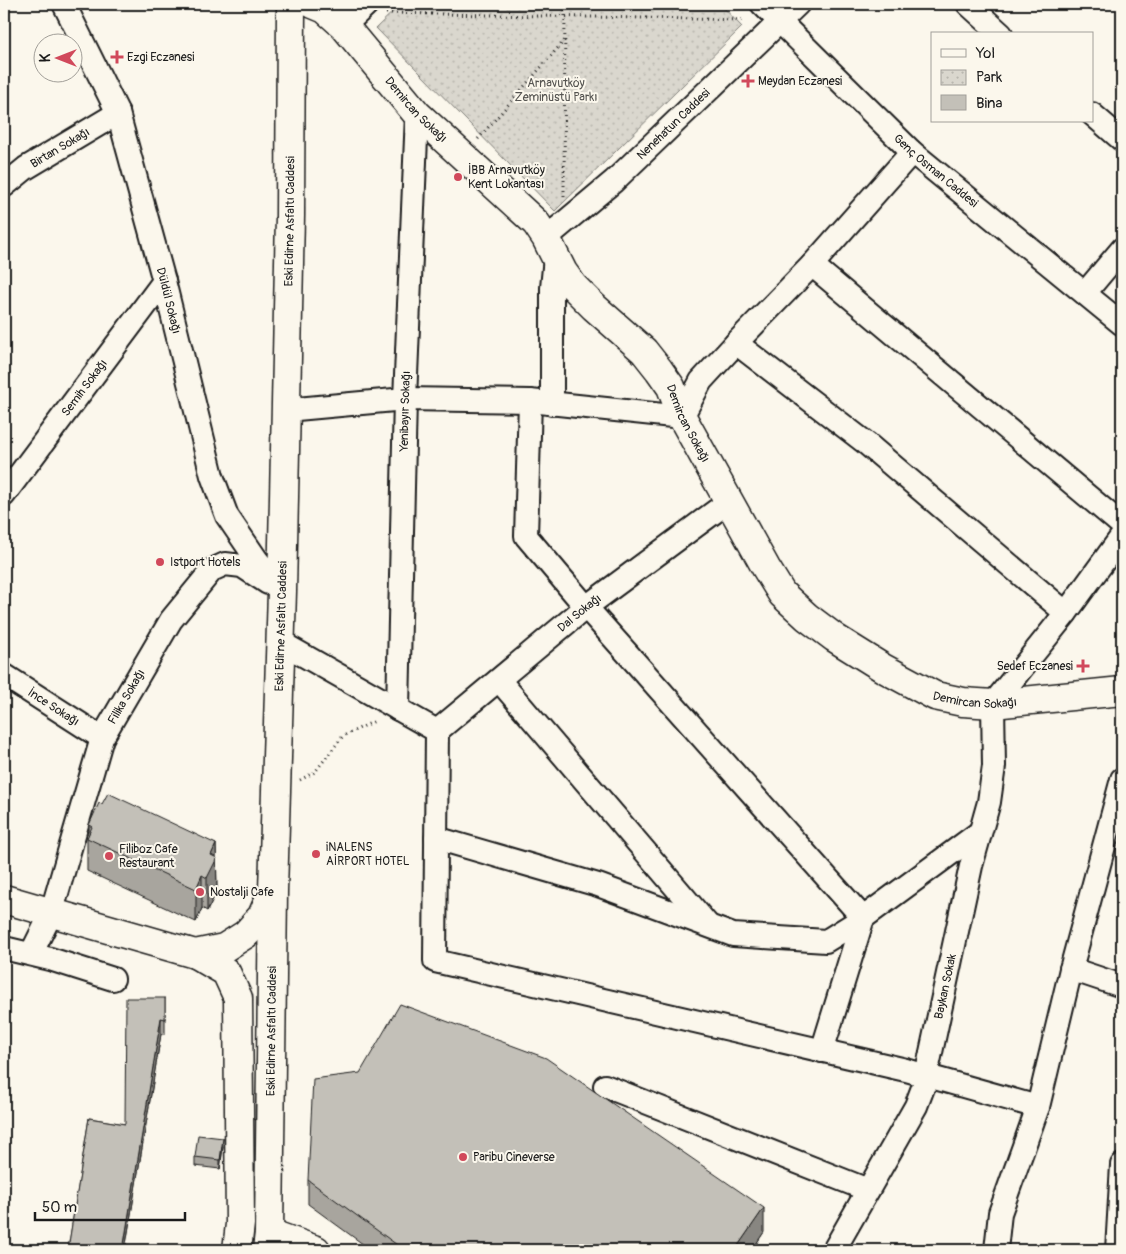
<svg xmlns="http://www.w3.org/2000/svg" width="1126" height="1254" font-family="Pangolin,sans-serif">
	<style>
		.park { fill: url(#park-dots); stroke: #7b7a75 }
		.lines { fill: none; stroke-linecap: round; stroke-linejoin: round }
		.minor-casing { stroke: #1c1c1c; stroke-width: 26 }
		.major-casing { stroke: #1c1c1c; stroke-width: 31 }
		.path { stroke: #1c1c1c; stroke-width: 3; stroke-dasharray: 1 4; stroke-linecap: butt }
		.minor { stroke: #fbf7ec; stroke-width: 22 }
		.major { stroke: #fbf7ec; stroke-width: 28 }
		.wall { fill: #a8a59e; stroke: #1c1c1c }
		.shaded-wall { fill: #888681; stroke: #1c1c1c }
		.building { fill: #c3c0b8; stroke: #1c1c1c }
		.poi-dot { fill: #d1495b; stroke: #fbf7ec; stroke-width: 2 }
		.labels { text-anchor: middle; stroke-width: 4; stroke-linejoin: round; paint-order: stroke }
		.poi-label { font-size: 12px; fill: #1c1c1c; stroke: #fbf7ec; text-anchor: start }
		.park-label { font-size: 12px; fill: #555451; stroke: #fbf7ec }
		.street-label { font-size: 12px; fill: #1c1c1c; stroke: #fbf7ec }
	</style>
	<defs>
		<pattern id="park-dots" width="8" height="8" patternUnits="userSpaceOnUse" patternTransform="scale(1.25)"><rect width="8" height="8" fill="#dad7ce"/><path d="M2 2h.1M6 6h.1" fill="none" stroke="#bab8b0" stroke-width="1.8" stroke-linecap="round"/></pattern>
	</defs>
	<rect width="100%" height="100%" fill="#fbf7ec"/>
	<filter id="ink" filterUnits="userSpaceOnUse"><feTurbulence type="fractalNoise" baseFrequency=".02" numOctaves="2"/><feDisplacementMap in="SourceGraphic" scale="10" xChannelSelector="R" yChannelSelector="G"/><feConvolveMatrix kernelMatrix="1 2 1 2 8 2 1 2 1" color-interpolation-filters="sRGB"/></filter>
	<g filter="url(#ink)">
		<!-- park -->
		<path class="park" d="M401,4h319l22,23 -187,184 -179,-183z"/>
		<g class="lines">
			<defs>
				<g id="minor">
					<path id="s1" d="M64,4l54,109 46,168 48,195 15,40 30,44 25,31"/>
					<path id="s2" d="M762,4l150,148 210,172"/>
					<path d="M968,4l33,30"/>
					<path d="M344,26l23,-22"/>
					<path d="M1092,114l30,26"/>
					<path id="s3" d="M4,186l22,-18 92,-55"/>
					<path id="s4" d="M546,238l68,-57 184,-177"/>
					<path d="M812,265l310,260"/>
					<path d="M1085,293l37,-44"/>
					<path d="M736,343l130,100 200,170"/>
					<path d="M530,401l-4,135 60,71 277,311 -41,133"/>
					<path d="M552,404v-116l3,-31"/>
					<path d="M286,410l119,-11 125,2 152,16 19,-36 35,-38 76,-78 100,-113"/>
					<path id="s5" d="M4,495l160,-214"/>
					<path d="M280,642l157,89 -2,230 471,109 132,37"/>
					<path id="s6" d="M4,675l98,63"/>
					<path d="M499,680l208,244"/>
					<path id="s7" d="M398,709l7,-310 12,-285"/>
					<path id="s8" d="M437,731l149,-124 142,-105"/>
					<path d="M436,838l162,47 135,50 93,6 37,-23 117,-86"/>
					<path d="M4,948l46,11 63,20"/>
					<path id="s9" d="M31,954l20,-40 51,-176 69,-118 41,-50 13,-6 17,2 26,17"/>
					<path d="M1071,969l51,17"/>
					<path d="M605,1086l263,104"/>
					<path id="s10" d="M834,1250l82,-144 8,-21 47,-219 18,-64 5,-36 -1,-62 73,-91 56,-77"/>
					<path d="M996,1250l4,-37 38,-106 33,-138 51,-190"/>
					<path d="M1117,1250l5,-85"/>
				</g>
				<g id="major">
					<path id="s11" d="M313,4l12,5 19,17 73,88 119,109 10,15 17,34 10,14 21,21 50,44 15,19 12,17 11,30 84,151 16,26 25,23 28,21 48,30 52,28 28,6 30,2 129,-13"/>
					<path d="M4,899l191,55 29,-6 22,-14 16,-18 10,-23"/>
					<path d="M195,954l31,18 12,26 2,226 -3,26"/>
					<path d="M269,1233l47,17"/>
					<path id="s12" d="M267,1250l2,-17 4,-342 9,-300 8,-375 1,-212"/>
				</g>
			</defs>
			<!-- minor casing -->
			<use href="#minor" class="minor-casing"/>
			<!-- major casing -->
			<use href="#major" class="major-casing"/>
			<!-- path -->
			<path class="path" d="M386,13l359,7
				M478,139l87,-99
				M564,196l1,-192
				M300,780l15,-8 28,-36 32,-15"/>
			<!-- minor -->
			<use href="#minor" class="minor"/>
			<!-- major -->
			<use href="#major" class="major"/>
		</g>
		<!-- wall -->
		<path class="wall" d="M102,804l114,40 1,47 -10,20 -5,-3 -6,14 -109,-51v-33l2,-4v-9z
			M165,998v36h-4l-36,216h-57l21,-132 36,6z
			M223,1147l-3,22 -25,-3v-9z
			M308,1180l456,52 -12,18h-381l-63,-46z"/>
		<!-- shaded-wall -->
		<path class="shaded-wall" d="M216,844l1,47 -10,20v-33l4,-23z
			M202,875v33l-6,14v-33z
			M161,1018v16l-36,216h-2z
			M223,1138v9l-3,22v-9z
			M8,1151v4l-4,21v-4z
			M764,1208v24l-12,18h-17z"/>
		<!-- building -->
		<path class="building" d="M108,793l108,51 -5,11 6,3 -10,20 -5,-3 -6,14 -109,-51 5,-11 -3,-2 10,-22 3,1z
			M126,998h39v21l-4,-1 -38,232h-47l-8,-1 21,-131 36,6z
			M400,1004l146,54 218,150 -29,42h-331l-96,-70 5,-101 47,-6z
			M198,1135l25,3 -3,22 -25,-3z
			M4,1150l4,1 -4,21z"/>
	</g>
	<!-- markers -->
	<g class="poi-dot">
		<path d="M114.5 49.5h5v5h5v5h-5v5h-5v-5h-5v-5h5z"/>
		<path d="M745.5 73.5h5v5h5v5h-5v5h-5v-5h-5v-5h5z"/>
		<circle cx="458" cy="177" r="5"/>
		<circle cx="160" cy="562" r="5"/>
		<path d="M1080.5 658.5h5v5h5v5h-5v5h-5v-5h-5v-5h5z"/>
		<circle cx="316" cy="854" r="5"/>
		<circle cx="109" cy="856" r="5"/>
		<circle cx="200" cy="892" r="5"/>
		<circle cx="463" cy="1157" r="5"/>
	</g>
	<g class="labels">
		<!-- poi labels -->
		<g class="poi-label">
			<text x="127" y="61">Ezgi Eczanesi</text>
			<text x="758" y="85">Meydan Eczanesi</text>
			<text x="468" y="174">İBB Arnavutköy<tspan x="468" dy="14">Kent Lokantası</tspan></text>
			<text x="170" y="566">Istport Hotels</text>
			<text x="1073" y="670" text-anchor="end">Sedef Eczanesi</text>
			<text x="326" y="851">iNALENS<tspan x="326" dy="14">AİRPORT HOTEL</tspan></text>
			<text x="119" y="853">Filiboz Cafe<tspan x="119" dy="14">Restaurant</tspan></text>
			<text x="210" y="896">Nostalji Cafe</text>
			<text x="473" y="1161">Paribu Cineverse</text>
		</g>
		<!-- park labels -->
		<g class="park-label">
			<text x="556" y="87">Arnavutköy<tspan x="556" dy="14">Zeminüstü Parkı</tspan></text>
		</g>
		<!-- street labels -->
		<g class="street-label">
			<text dy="4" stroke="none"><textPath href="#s11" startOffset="149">Demircan Sokağı</textPath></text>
			<text dy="4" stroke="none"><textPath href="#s4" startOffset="171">Nenehatun Caddesi</textPath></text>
			<text dy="4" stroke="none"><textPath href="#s3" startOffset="68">Birtan Sokağı</textPath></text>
			<text dy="4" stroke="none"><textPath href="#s2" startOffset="241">Genç Osman Caddesi</textPath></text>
			<text dy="4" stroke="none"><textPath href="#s12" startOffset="1029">Eski Edirne Asfaltı Caddesi</textPath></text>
			<text dy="4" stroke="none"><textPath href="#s1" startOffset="316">Düldül Sokağı</textPath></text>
			<text dy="4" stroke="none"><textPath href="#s5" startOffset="134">Semih Sokağı</textPath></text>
			<text dy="4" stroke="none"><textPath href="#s7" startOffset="298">Yenibayır Sokağı</textPath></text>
			<text dy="4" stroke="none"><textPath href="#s11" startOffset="569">Demircan Sokağı</textPath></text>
			<text dy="4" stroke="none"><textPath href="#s8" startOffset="185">Dal Sokağı</textPath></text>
			<text dy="4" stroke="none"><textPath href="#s12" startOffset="624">Eski Edirne Asfaltı Caddesi</textPath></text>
			<text dy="4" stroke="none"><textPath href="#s9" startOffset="276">Filika Sokağı</textPath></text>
			<text dy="4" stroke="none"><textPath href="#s11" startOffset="989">Demircan Sokağı</textPath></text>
			<text dy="4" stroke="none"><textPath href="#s6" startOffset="59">İnce Sokağı</textPath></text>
			<text dy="4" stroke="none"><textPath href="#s10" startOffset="289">Baykan Sokak</textPath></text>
			<text dy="4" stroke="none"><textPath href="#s12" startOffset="219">Eski Edirne Asfaltı Caddesi</textPath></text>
		</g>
	</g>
	<!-- margin -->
	<rect width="1126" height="1254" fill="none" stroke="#fbf7ec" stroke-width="20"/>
	<rect x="10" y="10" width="1106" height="1234" fill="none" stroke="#1c1c1c" stroke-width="2" filter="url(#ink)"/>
	<!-- legend -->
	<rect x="931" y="32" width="162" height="90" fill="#fbf7ec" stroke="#a29f99"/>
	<rect x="941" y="49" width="25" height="8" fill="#fbf7ec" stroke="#a29f99"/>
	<text x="976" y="58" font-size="15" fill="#1c1c1c">Yol</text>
	<rect x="941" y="70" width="25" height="15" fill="url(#park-dots)" stroke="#a29f99"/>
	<text x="976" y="82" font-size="15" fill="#1c1c1c">Park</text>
	<rect x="941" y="95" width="25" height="15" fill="#c3c0b8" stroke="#a29f99"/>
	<text x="976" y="108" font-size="15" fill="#1c1c1c">Bina</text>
	<!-- north arrow -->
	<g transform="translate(58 58) rotate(270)"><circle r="24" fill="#fbf7ec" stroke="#a29f99"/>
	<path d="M0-4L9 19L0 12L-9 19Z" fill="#d1495b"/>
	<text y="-8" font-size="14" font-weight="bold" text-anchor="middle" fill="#1c1c1c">K</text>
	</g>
	<!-- scale -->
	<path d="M35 1212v8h150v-8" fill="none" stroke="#1c1c1c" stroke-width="2.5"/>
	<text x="42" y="1212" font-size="15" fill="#1c1c1c" stroke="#fbf7ec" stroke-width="4" paint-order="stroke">50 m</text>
</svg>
